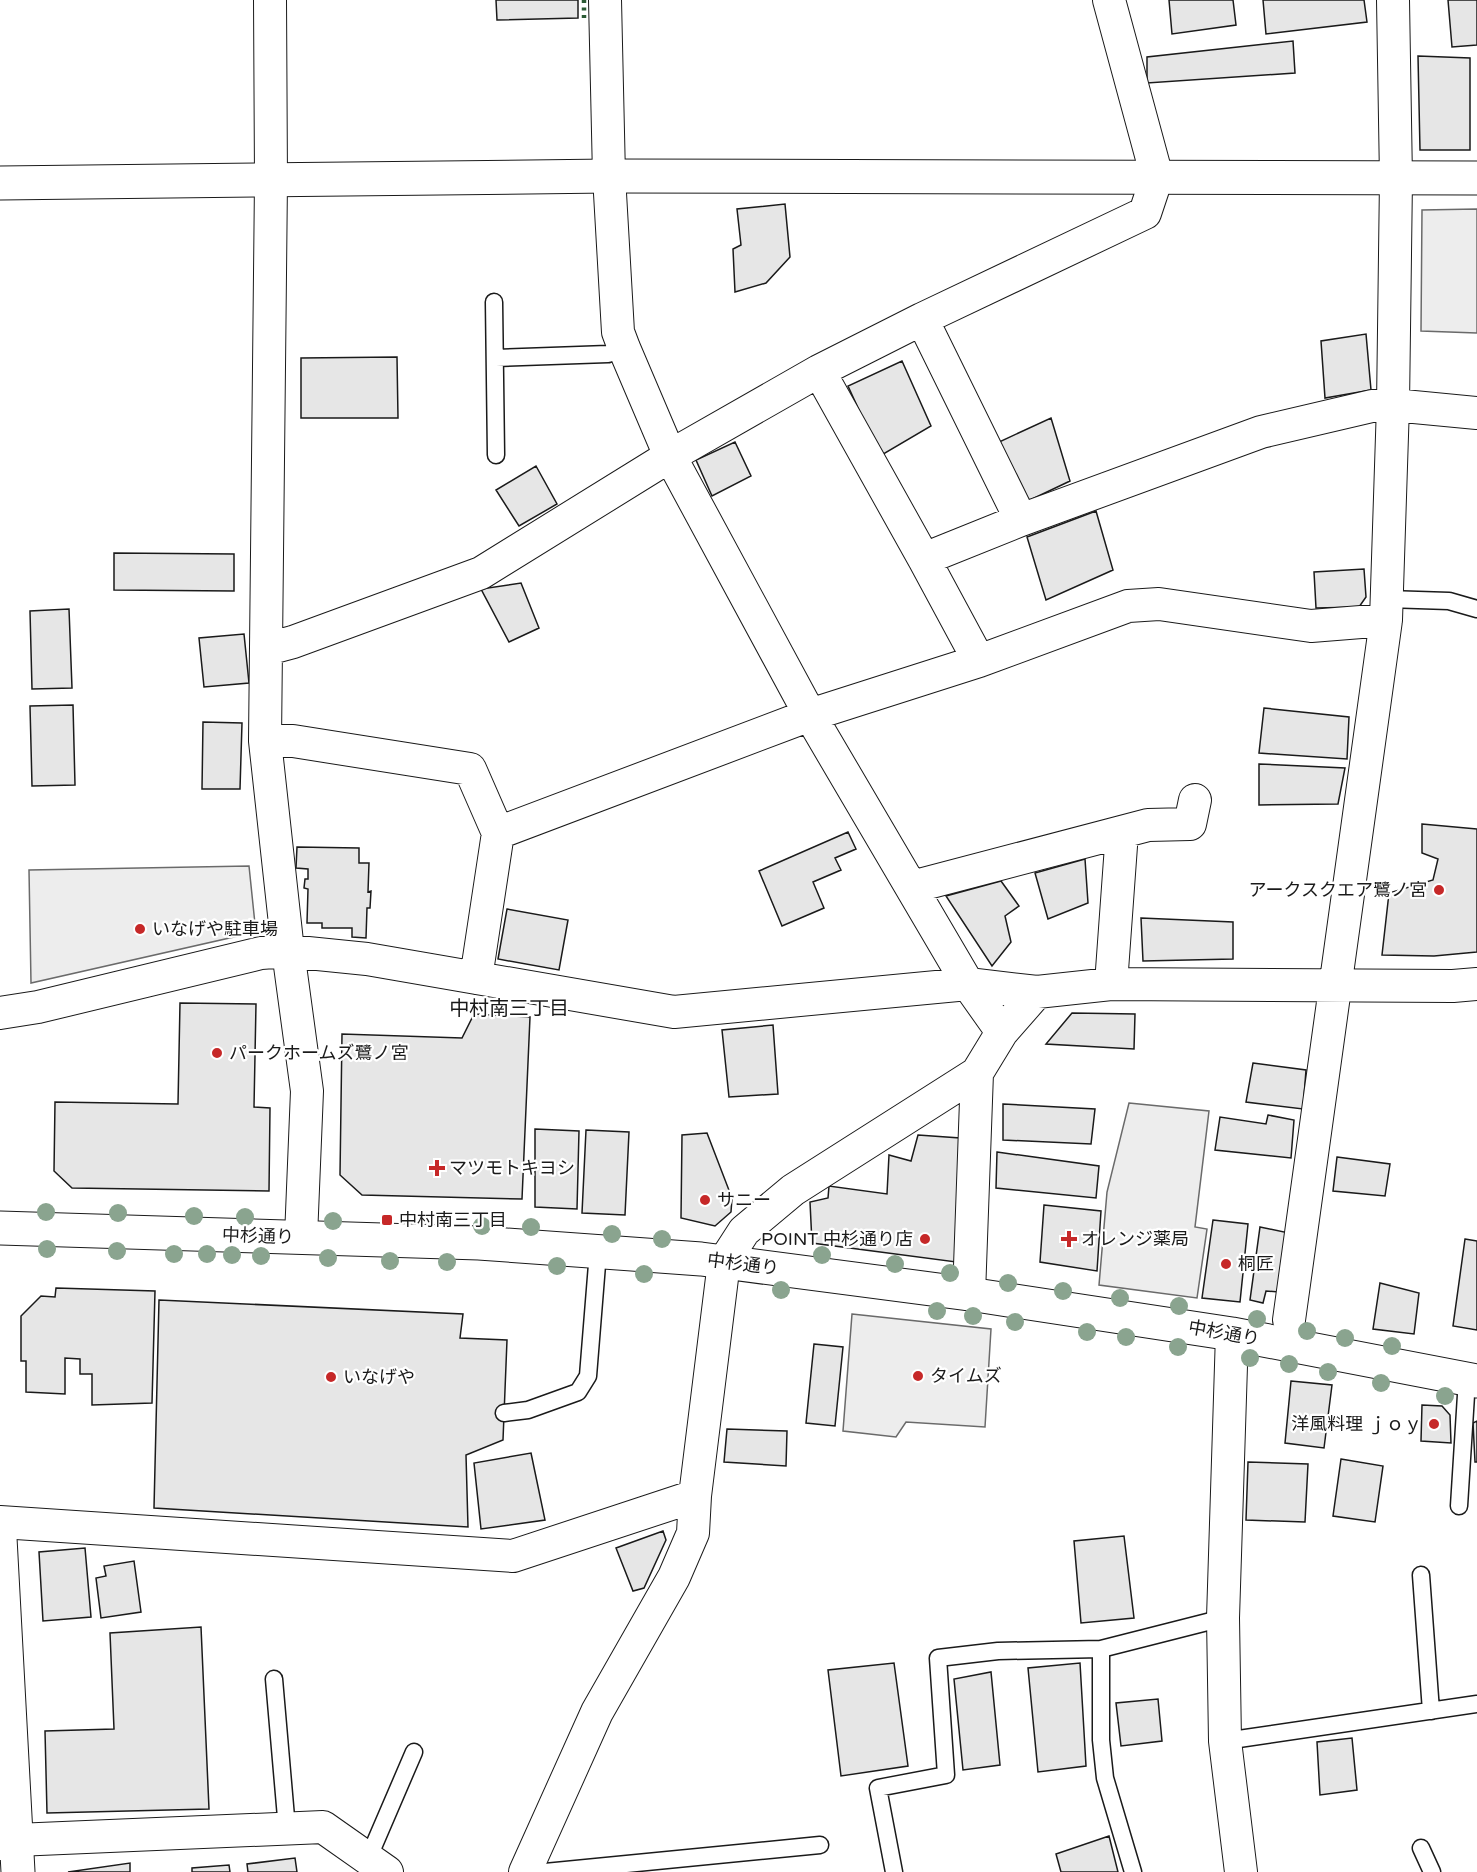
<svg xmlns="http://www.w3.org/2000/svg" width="1477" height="1872" font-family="'Varela Round','Noto Sans JP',sans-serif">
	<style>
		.parking { fill: #ededed; stroke: #6a6a6a; stroke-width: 1.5 }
		.building { fill: #e6e6e6; stroke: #1a1a1a; stroke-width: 1.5 }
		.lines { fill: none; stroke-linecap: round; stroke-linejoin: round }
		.service-casing { stroke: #1a1a1a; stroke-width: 19 }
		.minor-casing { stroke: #1a1a1a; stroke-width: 34 }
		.tertiary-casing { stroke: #1a1a1a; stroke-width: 35 }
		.secondary-casing { stroke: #1a1a1a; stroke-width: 35 }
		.service { stroke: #fff; stroke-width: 16 }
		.minor { stroke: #fff; stroke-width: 32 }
		.tertiary { stroke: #fff; stroke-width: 33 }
		.secondary { stroke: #fff; stroke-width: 33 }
		.hedge { stroke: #2b5a34; stroke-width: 4.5; stroke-dasharray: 3 4.5; stroke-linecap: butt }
		.tree { fill: #8aa48f }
		.poi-dot { fill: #c62828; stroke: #fff; stroke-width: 2 }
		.labels { text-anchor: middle; stroke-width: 4.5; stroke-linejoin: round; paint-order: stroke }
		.poi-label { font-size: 18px; fill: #1a1a1a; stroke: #fff; text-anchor: start }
		.street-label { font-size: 18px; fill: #1a1a1a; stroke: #fff }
		.neighbourhood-label { font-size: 20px; fill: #1a1a1a; stroke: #fff }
	</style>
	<rect width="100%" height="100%" fill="#fff"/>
	<!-- parking -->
	<path class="parking" d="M1477,209v124l-56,-2 1,-121z
		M249,866l6,58 -8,10 -216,49 -2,-113z
		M1129,1103l80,8 -14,116 12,2 -10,69 -98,-13 8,-93z
		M852,1314l139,15 -6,98 -79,-5 -10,15 -53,-6z"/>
	<!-- building -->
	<path class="building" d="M496,0h82v18l-81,2z
		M1169,0h64l3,25 -64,9z
		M1263,0h101l3,22 -101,12z
		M1448,0h29v45l-25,2z
		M1293,41l2,32 -148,10v-26z
		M1418,56l52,2v92h-50z
		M785,204l5,53 -24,26 -31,9 -2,-43 8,-4 -4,-36z
		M1366,334l5,56 -46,8 -4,-57z
		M397,357l1,61h-97v-60z
		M902,361l29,65 -51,30 -32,-70z
		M1051,418l19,63 -42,20 -29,-59z
		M735,442l16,34 -39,20 -16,-36z
		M536,466l21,38 -38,22 -23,-36z
		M1096,511l17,59 -67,30 -19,-63z
		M114,553l120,1v37l-120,-1z
		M1364,569l2,28 -7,10 -43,1 -2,-36z
		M521,583l18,45 -30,14 -28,-53z
		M69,609l3,79 -40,1 -2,-78z
		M244,634l5,49 -45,4 -5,-49z
		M73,705l2,80 -43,1 -2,-80z
		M1264,708l85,9 -2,42 -88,-6z
		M203,722l39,1 -2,66h-38z
		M1259,764l86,4 -7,36 -79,1z
		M1422,824l55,5v123l-43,4 -52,-1 7,-62 44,-13 5,-21 -16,-6z
		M848,832l8,17 -21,9 6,12 -28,12 11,26 -42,18 -23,-55z
		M297,847l62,1v15h10l-1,29 3,-1 -1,17h-3l-1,30 -14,-1v-9h-30v-5h-15l1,-34 -4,-1 1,-9h3v-10l-12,-1z
		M1085,859l3,44 -40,16 -13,-46z
		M1001,881l18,25 -14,10 6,26 -19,24 -46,-70z
		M507,909l61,11 -9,50 -61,-11z
		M1141,918l92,4v37l-90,2z
		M180,1003l76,1 -2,103 16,1 -1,83 -197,-3 -18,-17 1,-69 123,2z
		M1072,1013l63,1 -1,35 -88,-5z
		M474,1014l56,3 -8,182 -160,-4 -22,-20 2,-141 120,4z
		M773,1025l5,69 -49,3 -7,-67z
		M1253,1063l53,7 -3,39 -57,-7z
		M1003,1104l92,5 -4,35 -88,-4z
		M1268,1115l26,5 -3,38 -76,-8 5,-33 46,7z
		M535,1129l44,2 -2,78 -42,-2z
		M586,1130l43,2 -4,83 -43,-2z
		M707,1133l25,65 -1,14 -16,14 -34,-8 1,-83z
		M918,1135l42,3 -4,124 -144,-19 -2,-41 18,-4 1,-12 58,8 2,-39 22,6z
		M997,1152l102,14 -3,32 -100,-10z
		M1337,1157l53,7 -5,32 -52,-5z
		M1044,1205l57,6 -4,60 -57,-9z
		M1213,1220l35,4 -8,78 -38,-4z
		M1260,1227l29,6 -10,59 -13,-1 -3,12 -13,-3z
		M1465,1239l12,2v89l-24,-4z
		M1380,1283l39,10 -5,41 -41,-5z
		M56,1288l99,3 -3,112 -60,2v-31h-12v-15l-15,-1v36l-39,-2v-31h-5v-45l20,-20 14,1z
		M159,1300l304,14 -3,24 47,2 -4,100 -37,15 2,72 -314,-19z
		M814,1344l29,3 -8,79 -29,-3z
		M1291,1381l41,4 -8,63 -39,-5z
		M1422,1405l20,1 8,9 1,28 -30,-2z
		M1477,1421v41h-2l-2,-39z
		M727,1429l60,2 -1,35 -62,-4z
		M531,1453l14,67 -64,9 -7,-66z
		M1341,1459l42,7 -8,56 -42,-6z
		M1248,1462l60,2 -3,58 -59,-2z
		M663,1531l3,9 -22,48 -11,3 -17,-43z
		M1124,1536l10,82 -53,5 -7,-82z
		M85,1548l6,69 -48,4 -4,-69z
		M134,1561l7,51 -40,6 -5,-40 10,-2 -2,-10z
		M201,1627l8,182 -162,4 -2,-82 69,-2 -4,-96z
		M894,1663l14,103 -67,10 -13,-106z
		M1080,1663l6,103 -48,6 -10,-104z
		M991,1672l9,93 -37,5 -9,-91z
		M1158,1699l4,42 -41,5 -5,-43z
		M1352,1738l5,52 -37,5 -3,-53z
		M1109,1836l9,36h-57l-5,-18z
		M295,1858l2,14h-49l-1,-8z
		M130,1863v9h-62z
		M229,1865l1,7h-38v-4z"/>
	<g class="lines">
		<defs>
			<path id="service" d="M494,302l2,153
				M496,358l112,-4 16,-6
				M1387,599l62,2 28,8
				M504,1413l24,-3 50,-18 10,-16 10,-124
				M1459,1506l8,-127
				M1421,1575l10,136
				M1101,1649v91l4,38 28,94
				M274,1679l13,150
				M1225,1741l252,-37
				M1421,1848l11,24
				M368,1859l46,-107
				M545,1872l275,-27
				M894,1872l-16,-84 68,-13 -8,-117 60,-7 103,-2 122,-31"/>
			<path id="minor" d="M270,0l1,180 -6,561 23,210 19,140 -6,146
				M605,0l4,176 9,156 6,16 46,108 140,259 158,269 34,48
				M922,319l99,201
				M819,371l105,188
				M267,649l26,-7 188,-69 189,-117 149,-85 103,-52 223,-106 12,-36 -48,-177
				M979,661l-55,-102 97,-39 240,-88 111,-26 21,-1 84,8
				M265,741h28l177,28 28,64
				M912,887l236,-62 42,-1 5,-24
				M476,978l22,-145 312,-118 169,-54 149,-55 31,-2 152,22 75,-6
				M1111,984l11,-152
				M0,1013l38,-6 223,-54 27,-2 79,8 307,53 294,-28 69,8 74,-8 342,2 24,-2
				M969,1294l8,-221
				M1289,1320l97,-700 7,-215 3,-226 -3,-179
				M1232,1334l-9,284 2,123 16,131
				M0,1522l513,34 182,-60
				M0,1844l16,-4 307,-13 64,45
				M525,1872l72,-160 77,-135 19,-44 2,-37 29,-234 20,-31 49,-41 184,-117 25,-41 35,-40"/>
			<path id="tertiary" d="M0,183l609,-7 868,2
				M0,1538l18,334"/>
			<path id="secondary" d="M0,1228l479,15 222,16 268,35 263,40 245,47"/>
		</defs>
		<!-- service casing -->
		<use href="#service" class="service-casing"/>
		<!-- minor casing -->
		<use href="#minor" class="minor-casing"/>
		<!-- tertiary casing -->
		<use href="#tertiary" class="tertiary-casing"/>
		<!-- secondary casing -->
		<use href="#secondary" class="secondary-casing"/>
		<!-- service -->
		<use href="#service" class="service"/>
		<!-- minor -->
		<use href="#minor" class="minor"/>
		<!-- tertiary -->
		<use href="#tertiary" class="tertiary"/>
		<!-- secondary -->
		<use href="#secondary" class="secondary"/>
		<!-- hedge -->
		<path class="hedge" d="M584,0v22"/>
	</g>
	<!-- trees -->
	<g class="tree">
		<circle cx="46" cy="1212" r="9"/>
		<circle cx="118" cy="1213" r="9"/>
		<circle cx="194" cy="1216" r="9"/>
		<circle cx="245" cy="1217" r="9"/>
		<circle cx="333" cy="1221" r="9"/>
		<circle cx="482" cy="1226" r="9"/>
		<circle cx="531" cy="1227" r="9"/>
		<circle cx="612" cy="1234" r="9"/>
		<circle cx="662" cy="1239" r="9"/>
		<circle cx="47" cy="1249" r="9"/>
		<circle cx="117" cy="1251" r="9"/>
		<circle cx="174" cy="1254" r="9"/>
		<circle cx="207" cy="1254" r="9"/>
		<circle cx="232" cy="1255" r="9"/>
		<circle cx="822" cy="1255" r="9"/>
		<circle cx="261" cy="1256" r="9"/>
		<circle cx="328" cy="1258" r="9"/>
		<circle cx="390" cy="1261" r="9"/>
		<circle cx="447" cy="1262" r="9"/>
		<circle cx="895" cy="1264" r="9"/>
		<circle cx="557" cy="1266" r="9"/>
		<circle cx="950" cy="1273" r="9"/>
		<circle cx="644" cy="1274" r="9"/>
		<circle cx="1008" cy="1283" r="9"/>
		<circle cx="781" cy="1290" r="9"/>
		<circle cx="1063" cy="1291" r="9"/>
		<circle cx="1120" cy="1298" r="9"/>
		<circle cx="1179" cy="1306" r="9"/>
		<circle cx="937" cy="1311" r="9"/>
		<circle cx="973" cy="1316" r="9"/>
		<circle cx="1257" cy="1319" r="9"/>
		<circle cx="1015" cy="1322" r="9"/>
		<circle cx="1307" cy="1331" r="9"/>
		<circle cx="1087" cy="1332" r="9"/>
		<circle cx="1126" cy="1337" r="9"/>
		<circle cx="1345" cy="1338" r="9"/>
		<circle cx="1392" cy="1346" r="9"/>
		<circle cx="1178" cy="1347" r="9"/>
		<circle cx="1250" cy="1358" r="9"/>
		<circle cx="1289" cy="1364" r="9"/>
		<circle cx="1328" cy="1372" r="9"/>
		<circle cx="1381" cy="1383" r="9"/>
		<circle cx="1445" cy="1396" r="9"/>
	</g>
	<!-- markers -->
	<g class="poi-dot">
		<circle cx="1439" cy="890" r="6"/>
		<circle cx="140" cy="929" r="6"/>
		<circle cx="217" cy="1053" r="6"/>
		<path d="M434 1159h6v6h6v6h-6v6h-6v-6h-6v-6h6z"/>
		<circle cx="705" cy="1200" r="6"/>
		<rect x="381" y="1214" width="12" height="12" rx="3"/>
		<circle cx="925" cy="1239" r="6"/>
		<path d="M1066 1230h6v6h6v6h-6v6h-6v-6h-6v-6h6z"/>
		<circle cx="1226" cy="1264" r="6"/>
		<circle cx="918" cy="1376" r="6"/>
		<circle cx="331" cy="1377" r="6"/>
		<circle cx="1434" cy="1424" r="6"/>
	</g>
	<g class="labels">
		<!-- poi labels -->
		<g class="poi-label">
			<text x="1427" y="896" text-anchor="end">アークスクエア鷺ノ宮</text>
			<text x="152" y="935">いなげや駐車場</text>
			<text x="229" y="1059">パークホームズ鷺ノ宮</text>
			<text x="449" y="1174">マツモトキヨシ</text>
			<text x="717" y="1206">サニー</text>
			<text x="399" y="1226">中村南三丁目</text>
			<text x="913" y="1245" text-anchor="end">POINT 中杉通り店</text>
			<text x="1081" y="1245">オレンジ薬局</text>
			<text x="1238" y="1270">桐匠</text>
			<text x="930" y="1382">タイムズ</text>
			<text x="343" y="1383">いなげや</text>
			<text x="1422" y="1430" text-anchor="end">洋風料理 ｊｏｙ</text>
		</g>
		<!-- street labels -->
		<g class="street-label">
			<text transform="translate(258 1236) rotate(2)" y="6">中杉通り</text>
			<text transform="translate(743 1264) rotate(7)" y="6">中杉通り</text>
			<text transform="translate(1224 1333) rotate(10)" y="6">中杉通り</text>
		</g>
		<!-- neighbourhood labels -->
		<g class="neighbourhood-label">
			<text x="509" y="1015">中村南三丁目</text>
		</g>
	</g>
</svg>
